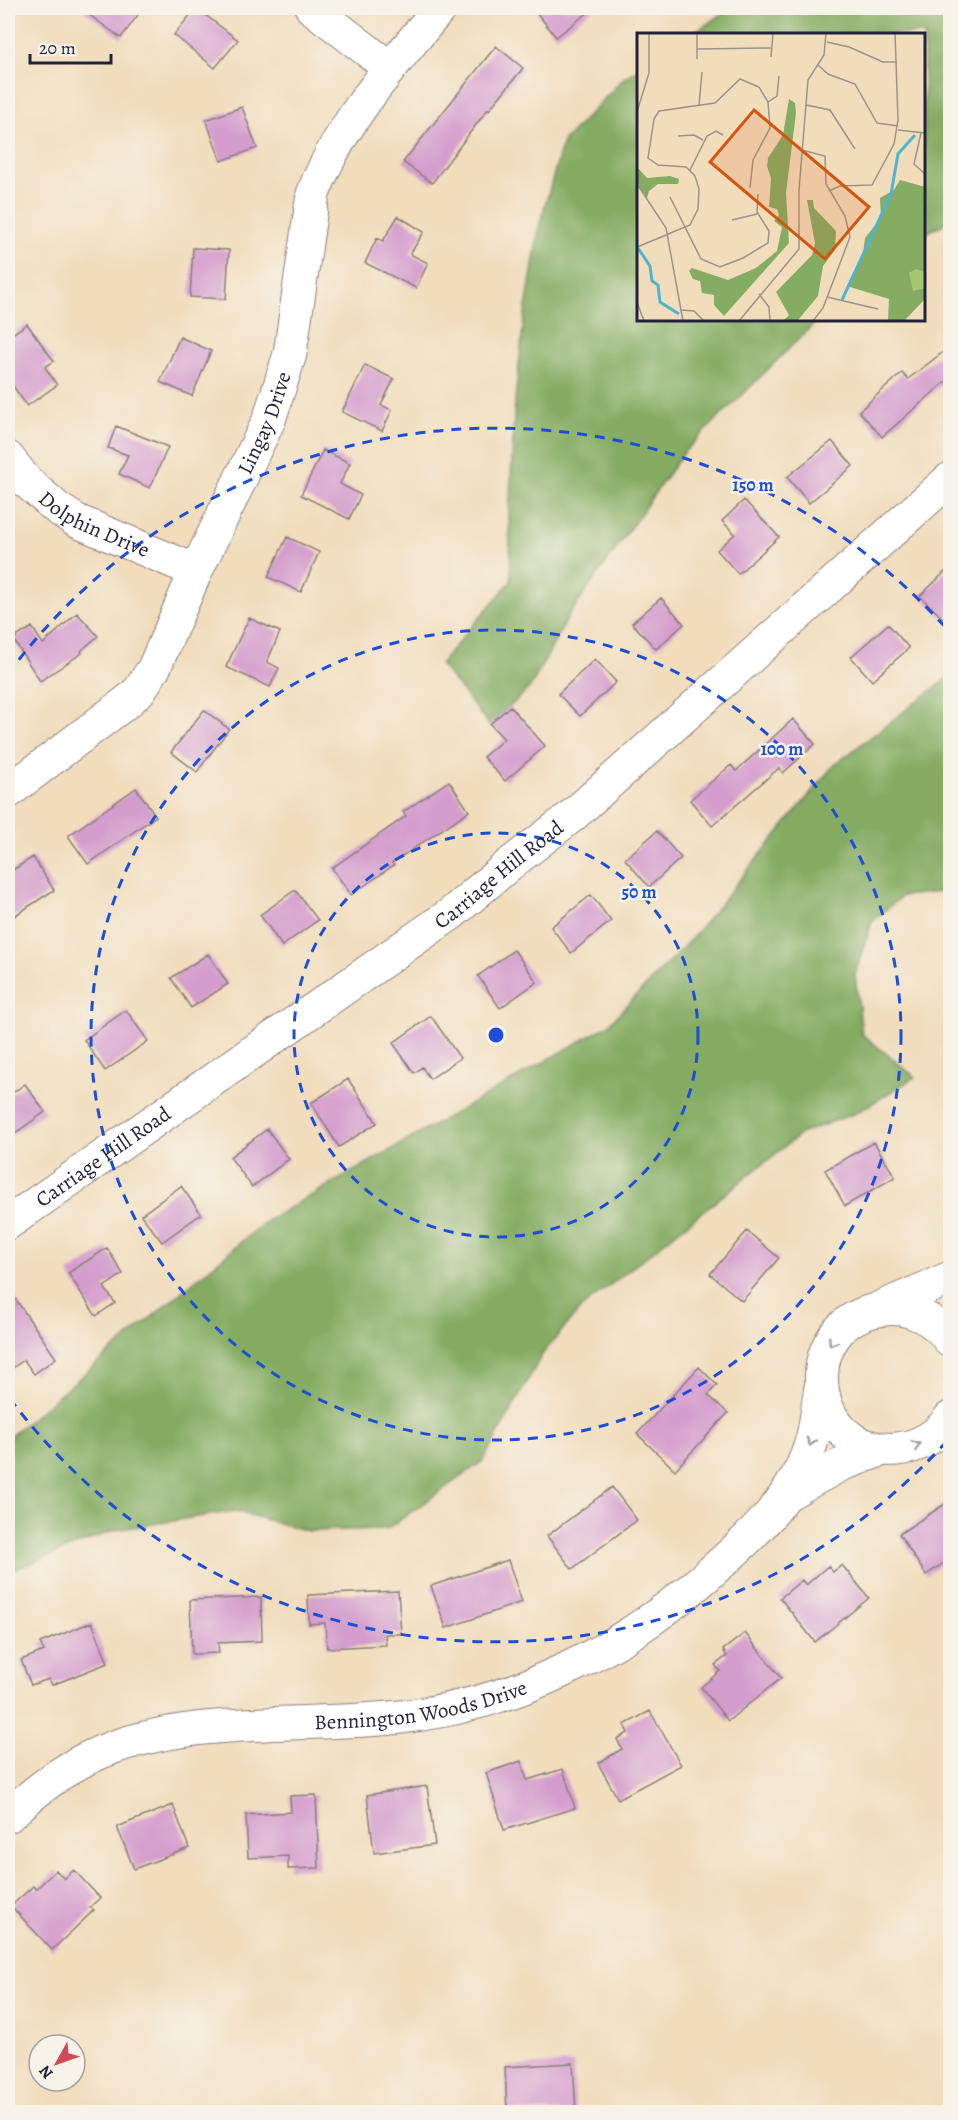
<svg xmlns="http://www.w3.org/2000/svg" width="958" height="2120" font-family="Alegreya,serif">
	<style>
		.forest { fill: #84ac62; stroke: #53674e; stroke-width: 1.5 }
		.building { fill: #d49dcd }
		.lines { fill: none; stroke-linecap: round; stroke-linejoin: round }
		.minor-casing { stroke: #8a7f7b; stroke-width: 35 }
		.minor { stroke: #fff; stroke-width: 33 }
		.oneway { stroke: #9c9ca7 }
		.ring { fill: none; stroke: #1d4ed8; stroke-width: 3; stroke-dasharray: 10 8 }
		.labels { text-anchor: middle; stroke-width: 5; stroke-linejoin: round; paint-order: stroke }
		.street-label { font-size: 21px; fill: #22223b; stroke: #f7f3e8 }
		.inset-river { fill: none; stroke: #4fb5ce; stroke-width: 3 }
		.inset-road { fill: none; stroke: #9e9288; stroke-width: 1.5 }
		.view { fill: #d45411; fill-opacity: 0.15; stroke: #d45411; stroke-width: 3 }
		.inset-edge { fill: none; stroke: #22223b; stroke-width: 3 }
		.centre { fill: #1d4ed8; stroke: #f7f3e8; stroke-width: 3 }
		.ring-label { font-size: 18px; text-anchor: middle; font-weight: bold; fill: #1d4ed8; stroke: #f7f3e8; stroke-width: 5; stroke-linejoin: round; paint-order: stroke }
	</style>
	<rect width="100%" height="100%" fill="#f7f3e8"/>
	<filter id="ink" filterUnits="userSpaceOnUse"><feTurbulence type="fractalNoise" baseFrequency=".0167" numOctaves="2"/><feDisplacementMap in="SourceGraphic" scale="12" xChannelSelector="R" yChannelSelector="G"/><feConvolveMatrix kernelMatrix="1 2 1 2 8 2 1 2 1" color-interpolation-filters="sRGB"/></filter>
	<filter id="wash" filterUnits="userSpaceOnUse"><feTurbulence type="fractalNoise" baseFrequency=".008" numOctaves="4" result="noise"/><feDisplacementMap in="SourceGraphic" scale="24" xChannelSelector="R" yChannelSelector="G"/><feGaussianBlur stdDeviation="1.35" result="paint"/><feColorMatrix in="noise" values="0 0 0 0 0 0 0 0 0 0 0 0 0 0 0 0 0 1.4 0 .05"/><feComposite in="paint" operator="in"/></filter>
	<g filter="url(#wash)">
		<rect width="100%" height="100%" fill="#f1dcbb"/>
		<!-- forest -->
		<path class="forest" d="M732,8h218v213l-26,13v-200h-233z
			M638,69v251h180l-135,133 -115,164 -37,69 -41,40 -50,-62 71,-83 -2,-66 6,-115 9,-80 16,-97 23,-81 61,-64z
			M950,676v215l-48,5 -30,25 -17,53 7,60 53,43 -57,35 -56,21 -221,175 -38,45 -60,108 -96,68 -79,2 -73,-20 -120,19 -107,42v-134l258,-217 341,-195 86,-89 140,-171z"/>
		<g id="blocks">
			<!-- building -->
			<path class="building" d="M80,8h63l-22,30z
				M196,8l42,32 -23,28 -41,-33z
				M533,8h61l-38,29z
				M496,46l27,22 -34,42 -1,-1 -56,74 -29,-21z
				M242,107l15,41 -36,13 -15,-41z
				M398,216l26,16 -14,22 18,9 -12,25 -51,-25 12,-25 6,3z
				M193,248l36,2 -3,49 -36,-2z
				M27,324l27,37 -9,6 12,18 -30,21 -19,-27v-42z
				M180,337l31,14 -19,45 -32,-14z
				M951,346v31l-69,60 -23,-26 43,-38 6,6z
				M365,365l29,14 -13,26 11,5 -10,21 -40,-19z
				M116,426l52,21 -18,41 -31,-14 9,-19 -20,-7z
				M832,441l21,25 -44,37 -22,-26z
				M323,450l27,13 -10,21 21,11 -12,24 -48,-24z
				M744,500l35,37 -41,37 -21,-24 18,-16 -13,-13z
				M287,537l32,15 -18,40 -33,-15z
				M951,566v60l-31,-30z
				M661,598l23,26 -28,25 -24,-26z
				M77,613l21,23 -17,15 1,2 -42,28 -27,-42 19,-12 11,17z
				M249,618l31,14 -13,30 12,6 -9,19 -44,-20z
				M888,624l21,24 -37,33 -21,-24z
				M595,659l21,23 -36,34 -22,-22z
				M510,706l35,40 -40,35 -22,-24 21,-18 -14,-15z
				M204,710l25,19 -32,43 -26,-20z
				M793,719l22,25 -32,29 -4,-5 -67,58 -22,-26 41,-35 5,6z
				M449,781l20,30 -77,52 2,2 -43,30 -19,-27 74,-52 -3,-4z
				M136,788l20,28 -68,48 -20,-28z
				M657,831l24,27 -32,29 -24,-28z
				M33,857l21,33 -46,30v-47z
				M295,890l23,30 -36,26 -22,-31z
				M591,895l20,26 -40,32 -20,-26z
				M514,950l23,32 -37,26 -22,-32z
				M208,954l20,30 -37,24 -20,-30z
				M126,1010l22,31 -43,30 -21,-31z
				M431,1016l29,42 -30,21 -8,-12 -8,6 -21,-30z
				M348,1079l29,44 -38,24 -28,-44z
				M25,1084l20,28 -37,26v-42z
				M267,1129l22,30 -37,28 -22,-30z
				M874,1142l21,35 -50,29 -20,-36z
				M181,1186l20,28 -39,28 -21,-27z
				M747,1231l32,27 -37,43 -32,-27z
				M107,1248l16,26 -19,13 11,16 -19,13 -28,-43z
				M8,1288l48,70 -22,16 -10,-14 -16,11z
				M699,1367l18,18 -9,10 20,18 -53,57 -38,-36z
				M612,1487l25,33 -65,49 -25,-33z
				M951,1500v58l-25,17 -27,-41z
				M508,1560l14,42 -76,26 -15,-42z
				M842,1565l27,33 -54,44 -35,-44 22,-18 4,5 22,-19 5,6z
				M398,1591l3,43h-16l1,11 -59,3 -2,-25 -16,1 -1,-29z
				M261,1597l1,44 -44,2 1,10 -27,1 -2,-54z
				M92,1622l16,41 -56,22 -3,-6 -18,6 -10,-25 23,-9 -4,-8z
				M745,1633l36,45 -53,43 -27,-34 19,-16 -5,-6 12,-9 -4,-6z
				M650,1711l31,54 -63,34 -20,-36 24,-14 -5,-10 11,-6 -4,-8z
				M521,1761l6,19 36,-11 12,39 -71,22 -18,-57z
				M427,1786l8,59 -61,8 -7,-58z
				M316,1795l3,73 -31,1v-13l-40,2 -2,-43 45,-3 -1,-16z
				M173,1805l16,43 -55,21 -17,-42z
				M56,1870l8,9 10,-9 26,28 -10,9 4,3 -42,40 -41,-44 22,-20 3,3z
				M573,2063l3,49h-54l-1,-2 -14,1 -2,-44z"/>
		</g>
	</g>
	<g filter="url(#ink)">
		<use href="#blocks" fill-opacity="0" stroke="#8a7f7b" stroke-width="1.5"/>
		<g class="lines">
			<defs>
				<g id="minor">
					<path d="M312,8l78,60"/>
					<path id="s1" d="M8,458l19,24 31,27 19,12 119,50"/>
					<path id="s2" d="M8,792l120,-91 11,-10 15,-23 42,-97 73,-151 21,-66 23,-160c27,-71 79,-128 127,-186"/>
					<path id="s3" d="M8,1223l444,-310 58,-49 62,-48 378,-337"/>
					<path d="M880,1308l70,-30"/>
					<path d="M950,1341c-14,-21 -39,-35 -66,-32 -92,10 -78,148 13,140 22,-2 40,-13 53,-31"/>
					<path d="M789,1493l51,-28 43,-16"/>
					<path id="s4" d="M8,1816c25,-23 53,-46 84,-60 91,-42 211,-28 309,-39 114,-13 216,-64 302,-138 45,-39 96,-83 110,-143 4,-16 5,-33 8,-49"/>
				</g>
			</defs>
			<!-- minor casing -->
			<use href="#minor" class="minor-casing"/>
			<!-- minor -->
			<use href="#minor" class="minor"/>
		</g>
		<!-- one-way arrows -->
		<defs><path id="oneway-chevron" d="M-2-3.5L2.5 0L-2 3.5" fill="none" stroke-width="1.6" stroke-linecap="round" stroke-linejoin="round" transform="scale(1.5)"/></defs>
		<g class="oneway">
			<use href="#oneway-chevron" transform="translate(832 1342) rotate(122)"/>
			<use href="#oneway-chevron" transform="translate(811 1442) rotate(106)"/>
			<use href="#oneway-chevron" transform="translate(916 1445) rotate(-22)"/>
		</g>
	</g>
	<!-- distance rings -->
	<g class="ring">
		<circle cx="496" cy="1035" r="202"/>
		<circle cx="496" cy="1035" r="405"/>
		<path d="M947 1441A607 607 0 0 1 8 1396M8 674A607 607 0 0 1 947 629"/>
	</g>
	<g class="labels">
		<!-- street labels -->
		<g class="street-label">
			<text dy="7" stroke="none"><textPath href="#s2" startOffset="462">Lingay Drive</textPath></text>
			<text dy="7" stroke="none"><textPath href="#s1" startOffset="111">Dolphin Drive</textPath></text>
			<text dy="7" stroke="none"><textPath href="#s3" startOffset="602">Carriage Hill Road</textPath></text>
			<text dy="7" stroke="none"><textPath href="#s3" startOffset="116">Carriage Hill Road</textPath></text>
			<text dy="7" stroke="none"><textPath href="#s4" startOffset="438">Bennington Woods Drive</textPath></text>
		</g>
	</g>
	<!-- overview -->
	<g transform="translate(637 33)">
		<rect width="288" height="288" fill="#f1dcbb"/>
		<path d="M288,226v32l-13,7 -5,-23z" fill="#a5c770"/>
		<path d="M152,66l6,4 1,10 -10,80 3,50 -65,73 -10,-11v-10l-12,-2 -2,-12 -7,-2 -4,-8 3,-3 36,12 28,-12 21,-17 5,-24 -8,-6 5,-6 -2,-6 -8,-2 2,-29 -4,-12 1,-8 15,-23zM0,134l10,11 23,-2 9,3 -1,5h-20l-9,7 -2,7 -10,-14zM263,147l25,7v85l-9,-3 -7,4 4,18 12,-3v11l-21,22h-16l1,-22 -42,-13 16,-32 2,-16 16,-20 -1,-20 14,-8zM170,167h6l1,8 22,23 -1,19 -12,16 -5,30 -20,24 -15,1 6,-6 -13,-23 36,-37 3,-12z" fill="#84ac62"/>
		<path class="inset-river" d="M1,215l12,18 2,15 6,4 2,17 19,12M205,267l49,-106 7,-40 17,-19"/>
		<path class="inset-road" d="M60,0v26M190,9l22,5 34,15h14M60,16l74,-1M134,24l2,-24M180,31l11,10 27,10 22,39 21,3M131,69l9,-6 2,-20M62,72l3,-33M169,72l24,5 25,39M0,79l12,-39v-40M261,97l27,3M284,100l-7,31 11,10M41,103l16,-1 9,5M165,117l23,6 1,28 19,32 5,21 -27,71 -10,13M53,137l17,-34 9,-5 7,4M0,151l29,44 17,93M192,158l11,-5 32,-1 22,-41 4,-24 -3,-87M33,164l31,62 19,8 23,-9 25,-15 1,-12 -12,-19 1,-18M95,187l25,-6M31,201l22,-9 8,-16 1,-20 -4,-13 -9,-9 -28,-2 -10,-7 6,-39 5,-8 56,-8 25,-24 19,8 9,15 2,26 -17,32 -3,28M0,214l34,-14M122,261l10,13 1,14M190,264l51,12M0,269l7,19M45,277l12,1 10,10M102,288l60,-72v-59l9,-110 16,-25 2,-22"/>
		<path class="view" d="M117,77l115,97 -44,52 -115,-97z"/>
		<rect width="288" height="288" class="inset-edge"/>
	</g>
	<circle cx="496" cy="1035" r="9" class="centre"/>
	<g class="ring-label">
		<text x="753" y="491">150 m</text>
		<text x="782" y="755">100 m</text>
		<text x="639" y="898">50 m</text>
	</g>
	<!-- margin -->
	<rect width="958" height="2120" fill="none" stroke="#f7f3e8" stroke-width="30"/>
	<!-- north arrow -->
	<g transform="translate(57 2063) rotate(230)"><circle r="28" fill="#f7f3e8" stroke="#a29fa3" stroke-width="1.5"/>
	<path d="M0-4.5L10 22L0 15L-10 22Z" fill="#d1495b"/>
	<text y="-9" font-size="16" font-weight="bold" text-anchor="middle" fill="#22223b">N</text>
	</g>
	<!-- scale -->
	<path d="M30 54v9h81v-9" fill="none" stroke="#22223b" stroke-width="3"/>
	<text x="39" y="54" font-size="18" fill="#22223b" stroke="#f7f3e8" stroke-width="4.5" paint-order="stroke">20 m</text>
</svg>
